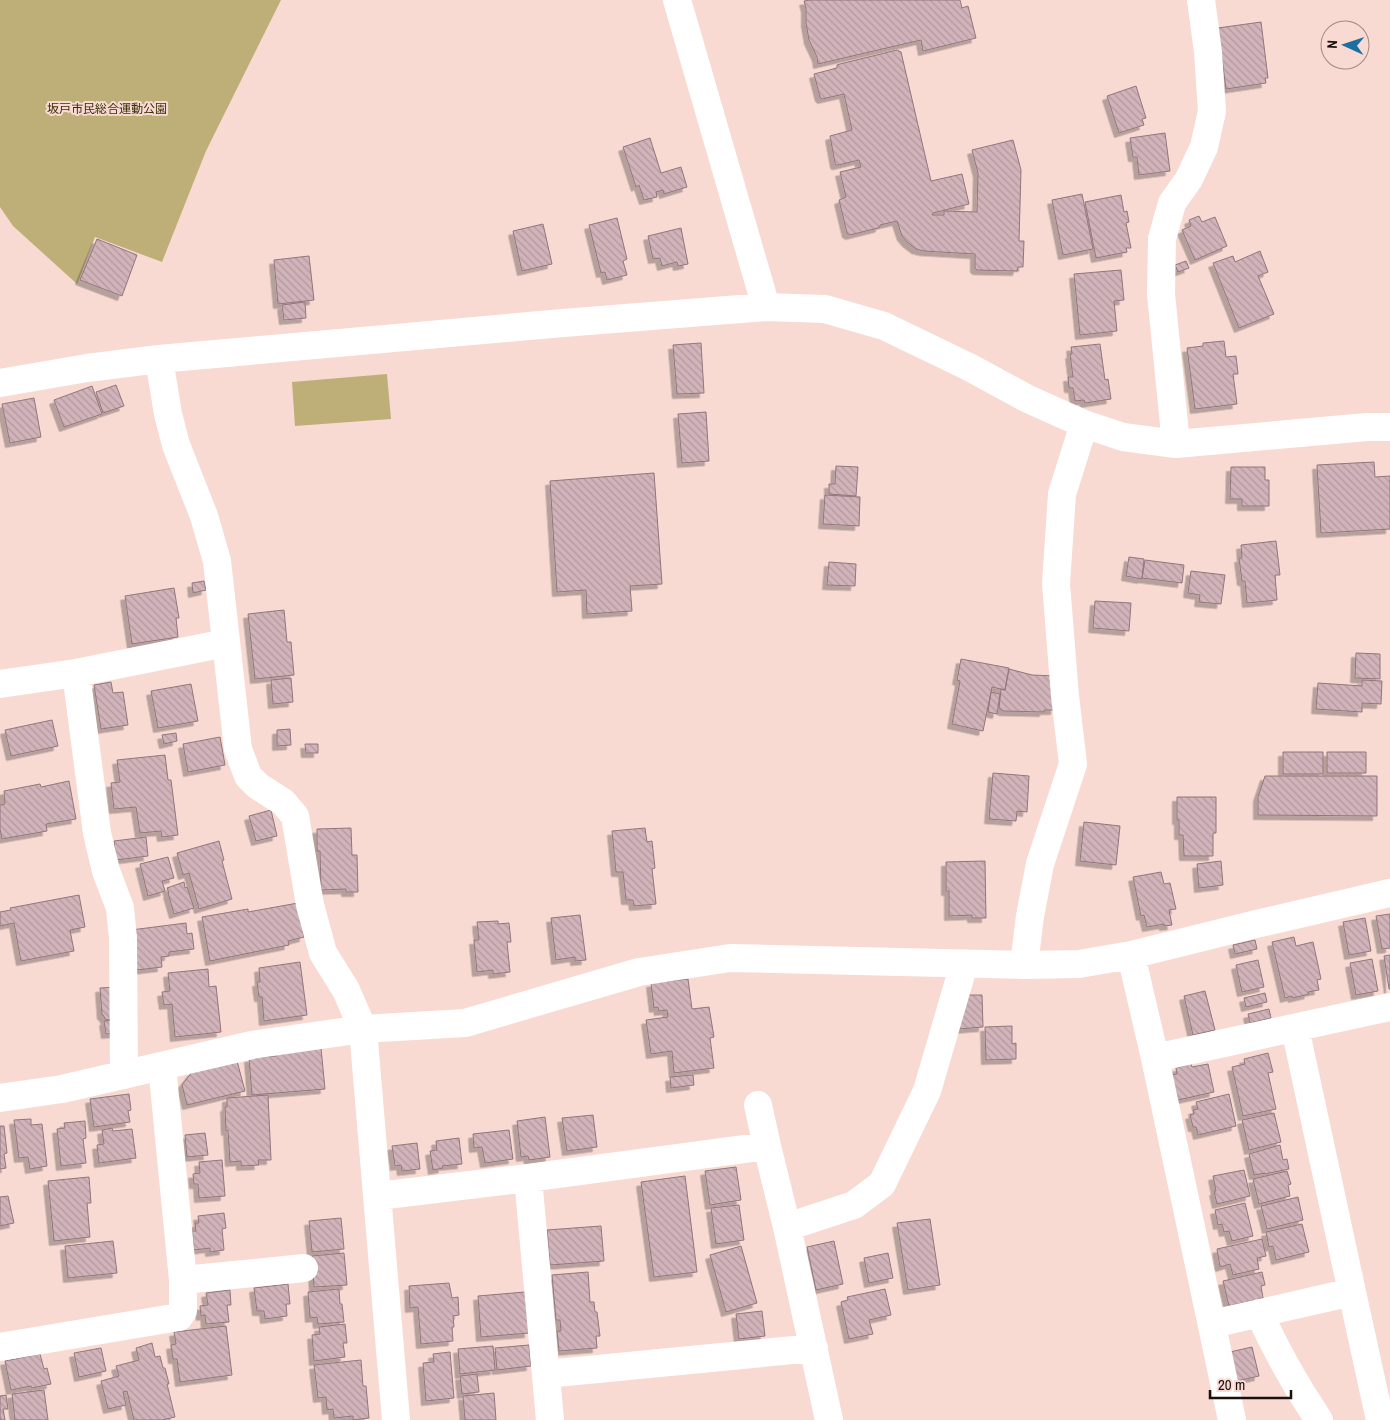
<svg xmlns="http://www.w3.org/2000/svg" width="1390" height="1420" font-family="'Archivo Narrow','Noto Sans JP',sans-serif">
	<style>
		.park { fill: #beaf79 }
		.building { fill: url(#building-back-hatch); stroke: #91767c; filter: url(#shadow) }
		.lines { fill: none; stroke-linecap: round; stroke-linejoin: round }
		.minor { stroke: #fff; stroke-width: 28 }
		.labels { text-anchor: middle; stroke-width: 4; stroke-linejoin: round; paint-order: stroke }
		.park-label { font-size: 12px; fill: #392f06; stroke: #f8dad3 }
	</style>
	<defs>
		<pattern id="building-back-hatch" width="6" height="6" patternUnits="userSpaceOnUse" patternTransform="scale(1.25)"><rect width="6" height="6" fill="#d1b3ba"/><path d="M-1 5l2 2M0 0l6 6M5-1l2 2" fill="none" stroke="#b3999f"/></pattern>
		<filter id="shadow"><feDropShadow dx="-4.5" dy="4.5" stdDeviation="0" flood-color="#0004"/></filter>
	</defs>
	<rect width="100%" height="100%" fill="#f8dad3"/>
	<!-- park -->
	<path class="park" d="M0,0h281l-75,151 -44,111 -67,-25 -18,47 -64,-58 -13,-19z
		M387,374l4,45 -96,7 -3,-44z"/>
	<!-- building -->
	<path class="building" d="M810,0h150l2,8 6,-2 8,32 -53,13 -2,-11 -103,24 -1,-7 -8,-17 -3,-17v-15l-2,-7z
		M1261,22l7,56h-3l1,5 -40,6 -8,-61z
		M897,50l4,2 30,129 31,-7 7,30 -36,9 -1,2h12v-4l33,1 1,-39 -6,-23 41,-10 8,30 -2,71h5l-1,26h-5l-1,4 -40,-1 -2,-2v-14l-51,-3 -8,-2 -9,-7 -5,-6 -5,-15 -17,4v2l-2,1 -28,7 -3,-2 -8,-33 7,-3 -6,-25 21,-5 -2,-7 -21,5h-2l-1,-2 -5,-27 22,-6 -8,-36 -22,5 -2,-2 -6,-23 23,-6v-3l3,-1z
		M1136,86l10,32 -4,1 2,6 -25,8 -12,-37z
		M1165,133l5,38 -31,4 -2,-18h-4l-3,-19z
		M650,138l11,35 20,-6 6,20 -23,7 -1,-4 -7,2 1,5 -13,3 -5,-15 -3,2 -13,-40z
		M1082,194l11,55 -30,6 -11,-55z
		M1121,195l3,17 3,-1 2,11 -3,1 5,25h-5l1,4 -31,6 -11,-56z
		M1199,216l3,6 13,-5 12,29 -32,14 -13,-30 9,-4 -2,-6z
		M617,218l10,41 -4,2 4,14 -20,5 -2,-8 -4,1 -12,-48z
		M543,224l9,40 -30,7 -9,-40z
		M681,228l7,36 -10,2 -1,-4 -15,4 -2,-8 -7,1 -5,-23z
		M97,239l40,16 -15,41 -42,-16z
		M1260,251l8,21 -10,4 16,38 -35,14 -26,-65 20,-7 2,6z
		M309,256l5,44 -36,4 -4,-44z
		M1186,261l3,7 -11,4 -3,-7z
		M1121,270l3,30 -10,1 3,30 -37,4 -6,-61z
		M305,302l1,16 -22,2 -2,-15z
		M1224,341l2,16 10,-1 2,18h-5l4,30 -42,5 -8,-61 16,-2v-3z
		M701,343l3,50 -27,1 -4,-49z
		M1100,344l5,36 3,-1 3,20 -26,4 -1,-3 -9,1 -2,-13h-4l-1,-11h5l-3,-23h2l-1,-7z
		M116,385l8,21 -21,7 -7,-21z
		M92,386l10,28 -38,13 -10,-27z
		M34,398l7,39 -31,6 -8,-39z
		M706,412l3,49 -27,2 -4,-49z
		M1374,462l1,15 15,-1v53l-69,4 -4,-68z
		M836,466l22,1 -2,29 -27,-2v-10h6z
		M1231,467h34v13h4v26h-27v-7h-12z
		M654,473l8,111 -32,2 2,25 -45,3 -1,-24 -29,2 -7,-111z
		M825,495l35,2 -1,29 -36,-2z
		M1276,541l4,34h-5l2,25 -30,3 -2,-22h-3l-3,-23h3l-1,-13z
		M1129,557l15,2 -2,20 -16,-3z
		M1145,560l39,5 -2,18 -40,-5z
		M829,562l27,2 -1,22 -28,-1z
		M1191,571l34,4 -4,29 -22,-2 1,-7 -12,-2z
		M204,581l2,9 -13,3 -1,-10z
		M174,588l5,30h-3l2,19 -46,7 -7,-48z
		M1095,601l36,2 -2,28 -36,-3z
		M284,610l3,32h4l3,33 -39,4 -7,-65z
		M1356,653l24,1v25l-25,-1z
		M961,659l48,9 -4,22 -13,-3 -9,44 -31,-7 8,-43 -3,-1z
		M1009,669l23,6 24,1 -1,34h-11v2l-41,-1 -4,-3 2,-19 4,1z
		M291,678l2,24 -20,2 -2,-24z
		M1362,680l20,1 -1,23 -19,-1v9l-46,-3 2,-26 44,3z
		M111,682l2,11 10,-1 5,33 -27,4 -7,-44z
		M191,684l7,37 -40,7 -7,-37z
		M991,692l9,2 -3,20 -9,-2z
		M52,720l6,26 -47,10 -6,-26z
		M290,729l1,16 -14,1v-16z
		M176,733l1,8 -13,3 -2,-9z
		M220,737l5,28 -37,7 -5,-28z
		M305,744h13v9h-12z
		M1283,752h40v22h-40z
		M1327,752h39v21h-39z
		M165,755l3,25h3l7,55 -16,2 -1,-6 -21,2 -4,-26 -22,2 -3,-26 9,-1 -3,-22z
		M993,773l36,3 -2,36 -10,-1 -1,10 -27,-2z
		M1265,776h112v40l-119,-1v-18z
		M69,781l7,38 -30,5 1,7 -45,8 -2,-10v-24l5,-1 -1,-13 36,-7 1,3z
		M1177,797h39v36h-3v23h-29l-1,-21h-4v-15h-2z
		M271,810l6,26 -21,5 -7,-25z
		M1084,822l36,4 -4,39 -36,-4z
		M351,828l1,27h5l1,37h-12v-3l-25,1 -1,-39h-3v-22z
		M645,828l2,14 5,-1 3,27 -3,1 4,35 -22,2 -1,-6h-7l-3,-28h-7l-4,-41z
		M146,837l2,19 -32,4 -2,-19z
		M219,841l5,19 -2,1 10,38 -33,10 -10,-36 -6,2 -6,-22z
		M168,857l6,21 -12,3 3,10 -17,5 -8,-32z
		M985,861l1,57h-14v-3l-23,1v-25h-3v-29z
		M1221,861l2,24 -24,3 -2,-24z
		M1161,872l3,12 6,-1 6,26 -7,1 3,15 -8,1v-2l-17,3 -3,-12 -3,1 -8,-39z
		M184,882l1,6 2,-1 7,21 -20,6 -6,-21h1l-2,-5z
		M79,895l6,32 -15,3 4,21 -53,10 -7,-38 -14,3v-14l11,-2 -1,-2z
		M298,903l6,34 -16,4 1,4 -79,16 -8,-44 46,-8v3z
		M1390,914v34l-8,1 -6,-33z
		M580,915l6,45 -11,1v-4l-19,3 -5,-42z
		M1365,918l6,33 -22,4 -6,-33z
		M498,921v3l11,-1 2,19h-4l3,30 -17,2v-4l-16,2 -3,-32h5l-2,-18z
		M186,923l1,11 5,-1 2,16 -25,3v4l-8,1 1,10 -25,3 -6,-40z
		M1294,937l2,9 17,-4 8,37 -4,1 2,10 -11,2 1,2 -16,4 -1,-2 -7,2 -13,-56z
		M1255,940l2,9 -22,5 -2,-9z
		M1390,955v34h-1l-5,-33z
		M1372,959l6,32 -22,4 -6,-32z
		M1258,960l6,27 -22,5 -6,-27z
		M300,962l7,53 -43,6 -2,-24h-3l-2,-15h3l-1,-14z
		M208,969l1,18 7,-1 5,46 -46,5 -3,-33 -8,1 -2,-13 8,-1 -2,-18z
		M688,979l4,30 17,-2 5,30 -4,1 4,30 -40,5 -2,-22 -21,3 -5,-34 22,-3 -1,-7 -8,1 -1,-4 -4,1 -3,-25z
		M118,987l-5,32 -7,1 -3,-5h-1l-2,-27z
		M1205,991l10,39 -22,5 -9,-39z
		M1265,993l2,9 -21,5 -2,-9z
		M964,995h18l1,32 -25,2z
		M1269,1009l2,9 -21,5 -2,-9z
		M115,1020l1,13 -10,1 -2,-13z
		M1012,1026v18l4,-1v16l-30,1 -1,-33z
		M321,1048l4,41 -73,6 -3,-37 27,-2 -1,-4z
		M1268,1053l5,19 -5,1 8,36 -33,7 -11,-49 13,-3 -1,-5z
		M237,1061l8,30 -58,14 -5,-20 10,-13z
		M1191,1064l1,3 16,-3 6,28 -36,8 -6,-25 5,-1 -1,-6z
		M693,1075l1,10 -23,3 -1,-11z
		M129,1094l2,16 -3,1 2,11 -36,5 -4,-28z
		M1229,1094l7,32 -38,9 -2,-8h-3l-3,-12 4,-1 -1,-4 5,-1 -2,-7z
		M268,1095l3,65h-13l1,5 -18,1v-5l-11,1 -2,-32 -2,1 -1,-24h2v-9z
		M1274,1113l7,29 -32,8 -7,-30z
		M593,1115l4,32 -30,4 -5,-33z
		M545,1117l5,40 -21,3 -1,-4 -7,1 -4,-36z
		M31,1119v6l11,-1 5,42 -17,3 -2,-12 -9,1 -5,-38z
		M85,1121l1,17 -3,1 3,24 -25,3 -4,-37 8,-1 -1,-5z
		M0,1126h4l3,27 -3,1 2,14 -6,1z
		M112,1128l1,3 19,-2 4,29 -37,5 -2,-18 7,-1 -2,-14z
		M509,1130l4,29 -28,4 -3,-16 -8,1 -1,-14z
		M205,1133l3,22 -21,2 -2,-22z
		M459,1138l3,26 -20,2 1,2 -10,2 -3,-19 7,-1 -1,-9z
		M417,1143l3,26 -18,2 -1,-6 -6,1 -3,-20z
		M1280,1145l3,15 4,-1 2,10 -24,5v-1l-11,2 -5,-21z
		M222,1160l3,36 -26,2 -1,-14h-4l-1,-10 7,-1 -1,-11z
		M736,1167l5,33 -31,5 -5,-34z
		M1244,1170l6,26 -33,8 -3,-13h2l-3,-15z
		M1287,1171l4,13 -3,1 2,11 -31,8 -6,-25z
		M685,1176l12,96 -43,5 -13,-95z
		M89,1177l2,26h-4l3,34 -36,4 -6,-60z
		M8,1196l6,27 -14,3v-29z
		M1298,1197l5,23 -36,9 -6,-23z
		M1245,1203l8,33 -21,5 -3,-10 -5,1 -2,-8 -4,1 -3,-15z
		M739,1205l5,35 -28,4 -5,-36z
		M224,1213l2,15 -4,1 2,21 -14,2v-4l-16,2 -2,-19h4l-1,-8h4l-1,-7z
		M341,1218l3,31 -32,3 -3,-31z
		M930,1219l10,66 -32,5 -11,-67z
		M1302,1224l7,28 -33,8 -3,-14 -4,1 -3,-15z
		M601,1226l3,35 -54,4 -3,-35z
		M1262,1239l4,17 -9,2 2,11 -26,6 -3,-11 -10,3 -3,-18z
		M113,1241l4,32 -49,5 -3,-32z
		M834,1241l9,43 -27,6 -9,-43z
		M741,1246l16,57 -31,9 -16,-57z
		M344,1253l3,32 -33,2 -2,-31z
		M888,1253l5,25 -24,5 -5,-25z
		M588,1272l2,30h4l1,10h2l3,24h-4l1,12 -38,3 -2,-20h4l-1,-11h-4l-4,-45z
		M1262,1272l3,13 -4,1 2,12 -34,8 -6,-25z
		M449,1283l3,15 6,-1 1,18 -6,1 1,11h-2l1,14 -32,3 -3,-37 -8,1 -1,-22z
		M288,1284l2,20h-4l1,12 -22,3 -1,-8h-7l-3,-23z
		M339,1289l1,15h2l2,18 -26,2 -1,-7 -7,1 -2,-26z
		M885,1289l6,26 -22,5 4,14 -24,5 -8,-37 7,-2 -1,-3z
		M230,1290l1,15h-4l2,17 -23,2 -1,-9 -4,1 -1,-10 8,-1 -2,-12z
		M525,1292l4,41 -48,4 -3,-41z
		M762,1311l3,25 -26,3 -3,-25z
		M345,1324l2,19h-4l2,14 -31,4 -2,-26 8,-1 -1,-7z
		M226,1326l6,49 -52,7 -3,-23h-4l-2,-14 5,-1 -2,-12z
		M152,1343l3,14 5,-1 3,12h2l4,16h-2l8,33 -13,3h-28l-7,-29 -4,1 3,13 -18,4 -7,-28 18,-5 -3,-10 23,-6 -3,-12z
		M529,1345l2,21 -34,4 -2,-22z
		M493,1346l2,24 -35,4 -2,-25z
		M1252,1347l7,29 -22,5 -7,-29z
		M101,1348l5,23 -27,6 -5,-24z
		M450,1352l4,46 -28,3 -3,-38 11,-1 -1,-8z
		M40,1354l4,15 3,-1 4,16 -19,4 -1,-2 -20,4 -6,-29z
		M361,1360l2,26h3l3,32 -16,2v-4l-19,2 -1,-9 -6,1 -1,-13 -8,1 -4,-33z
		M477,1374l2,18 -17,2 -2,-18z
		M44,1390l4,30h-33l-3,-26z
		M494,1393l2,27h-31l-2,-24z
		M6,1395l2,14h-5l2,11h-5v-24z"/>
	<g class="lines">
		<!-- minor -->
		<path class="minor" d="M677,0l89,307
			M159,359l9,55 8,31 28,71 13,45 21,188 10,27 10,10 25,16 12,14 15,89 13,48 23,37 17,39 33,391
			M0,383l87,-15 72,-9 404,-36 203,-16 59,2 59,17 85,41 59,32 56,25 39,13 53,7 191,-17h23
			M1176,444l-15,-150 1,-55 10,-36 17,-24 15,-32 8,-36 -4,-59 -7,-52
			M76,673l21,160 9,38 14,37 3,30 1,137
			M0,684l76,-11 150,-30
			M1131,955l24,103 77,362
			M1024,965l6,-49 10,-52 33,-100 -8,-68 -9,-112 6,-90 22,-70
			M1155,1058l235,-51
			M0,1098l62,-9 190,-44 111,-16 102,-6 174,-51 91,-14 294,7 55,-1 52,-9 125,-31 134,-31
			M758,1105l9,41 20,81 42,193
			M528,1178l22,242
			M378,1196l150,-18 239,-32
			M787,1227l67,-22 28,-21 45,-93 37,-127
			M183,1280l121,-12
			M1352,1292l28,128
			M1259,1313c17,37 37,73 60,107
			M1212,1324l140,-32 -57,-264
			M0,1347l179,-30 4,-6v-31l-21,-214
			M546,1374l268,-26"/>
	</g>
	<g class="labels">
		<!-- park labels -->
		<g class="park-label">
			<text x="107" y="113">坂戸市民総合運動公園</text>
		</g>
	</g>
	<!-- north arrow -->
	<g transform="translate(1345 45) rotate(273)"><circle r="24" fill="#f8dad3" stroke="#9f8984"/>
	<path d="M0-4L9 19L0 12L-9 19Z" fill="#1b70a1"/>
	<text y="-8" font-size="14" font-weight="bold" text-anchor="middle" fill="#1a100d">N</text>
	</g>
	<!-- scale -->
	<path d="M1210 1390v8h81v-8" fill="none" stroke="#1a100d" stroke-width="2.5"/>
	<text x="1218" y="1390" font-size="15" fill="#1a100d" stroke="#f8dad3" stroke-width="4" paint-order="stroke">20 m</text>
</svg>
